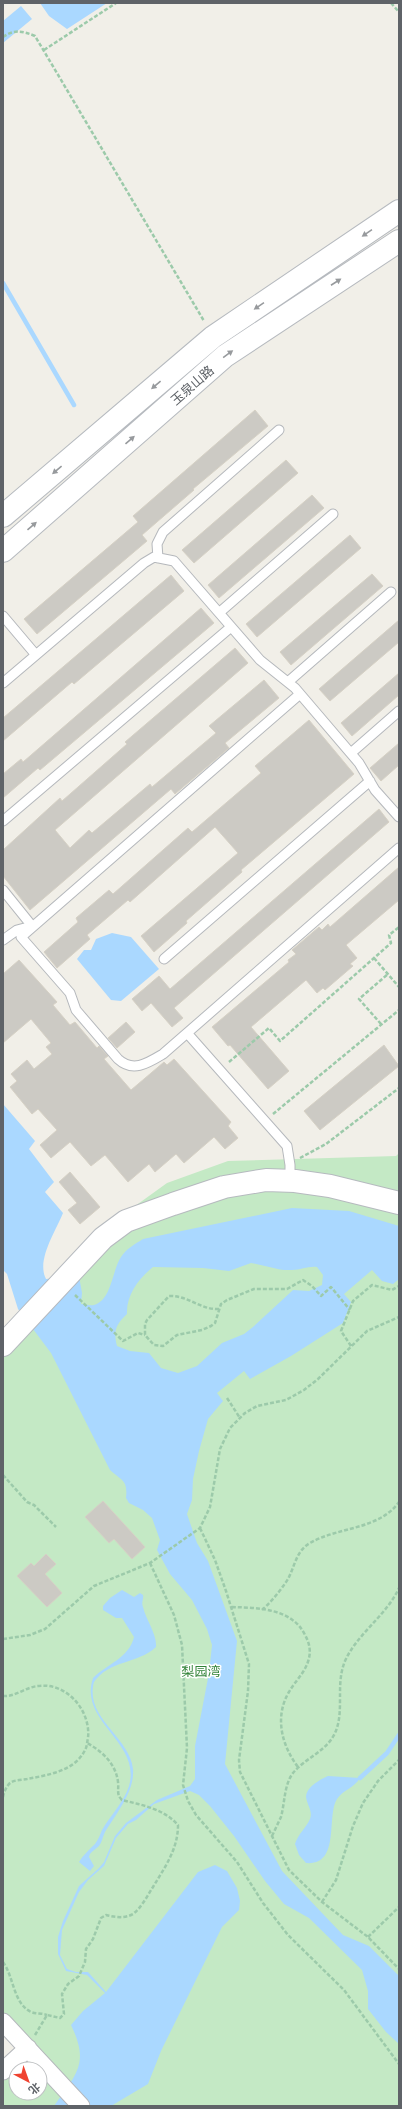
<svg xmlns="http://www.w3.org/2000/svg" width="402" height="2109" font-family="Barlow,'Noto Sans SC',sans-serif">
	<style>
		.green { fill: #c4e9c5; fill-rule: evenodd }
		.water { fill: #aad8ff; fill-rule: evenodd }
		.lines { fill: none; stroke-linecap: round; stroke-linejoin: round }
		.stream { stroke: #aad8ff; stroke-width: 4.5 }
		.building { fill: #cccac4; stroke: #d6d1c5 }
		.lane-casing { stroke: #b5b8bc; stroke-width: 11 }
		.street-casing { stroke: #b5b8bc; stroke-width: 19 }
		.secondary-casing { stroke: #b6babf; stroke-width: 24 }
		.path { stroke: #9ccaaa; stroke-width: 2.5; stroke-dasharray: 4 2; stroke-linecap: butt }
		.lane { stroke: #fff; stroke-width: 9 }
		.street { stroke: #fff; stroke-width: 17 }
		.secondary { stroke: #fff; stroke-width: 22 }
		.oneway { fill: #979a9d }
		.labels { text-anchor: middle; stroke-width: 3; stroke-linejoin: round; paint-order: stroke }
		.street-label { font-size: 13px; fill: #5f6368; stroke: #fff }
		.park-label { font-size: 13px; fill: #328338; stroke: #fff }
	</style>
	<rect width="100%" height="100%" fill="#f1efe8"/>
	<!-- green -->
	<path class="green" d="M399,1153v953h-396v-25l34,-32 -34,-37v-681l103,-104 61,-44 61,-22 168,-5zM16,2069h24v24h-24z"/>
	<!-- water -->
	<path class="water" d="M40,3h67l-40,26 -18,-13z
		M21,6l11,13 -29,24v-22z
		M112,933l19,4 28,32 -38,32 -10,-1 -34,-41 7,-9h7l5,-11z
		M3,1104l32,37 -6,8 25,33 -9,10 18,21c-7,18 -27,47 -17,66l33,-3 3,17 -1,11c4,0 9,2 13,1 18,-5 18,-35 27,-48 5,-8 14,-13 22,-18l149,-31 57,3 50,15v53l-6,5 -11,-3 -10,-11 -28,24 7,8 -8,21 -52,33 -41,23 -6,-8 -27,22 6,8 -15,18 -9,32 -6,28 -1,21 -5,14 10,29 11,18 29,80 -12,123 57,107 61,64 26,11 30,30v68l-13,-12 -18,-23v-18l-6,-21 -53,-52 -25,-14 -19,-23 -31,-45 -24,-30 -11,-11 -9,-4 -36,13 -18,16 -8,4 -12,14 -12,28 -16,14 -9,12 -17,38 -2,25 7,14 9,3h12l18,20 92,-120 17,-7 12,6 10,17 3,13 -1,9 -17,17 -61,124 -13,33 -37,22h-57c22,-32 36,-42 17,-81l12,-14 22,-18 -18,-18 -21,-4 -8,-17v-17l5,-16 16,-35 20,-18 5,-6 11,-26 11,-13 31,-23 33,-14 5,-7v-33l14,-73 3,-28 -5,-16 -15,-29 -22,-26 -13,-24 3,-10 -8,-22 -9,-8 -14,-7 -3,-5c2,-18 -4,-17 -16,-28l-59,-117 -33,-44 -11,-35 -4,-4zM251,1263c14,2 27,8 41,7 9,0 16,-4 25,-3l6,8 -1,10 -13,6 -16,-1 -40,37 -9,7 -22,9 -25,23 -19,7 -17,-5 -12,-15 -19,-2 -13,-5c-4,-15 -1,-22 10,-32 -1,-19 12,-36 26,-47l50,1 26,3z
		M122,1590l12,7 6,-4 3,2c1,4 -2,7 0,12 3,13 14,27 13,40 -18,17 -47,13 -62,35 -10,36 36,55 39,87 2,22 -17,45 -28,63 -2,4 -3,10 -6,14 -3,3 -7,5 -9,8l-1,3 5,9 -4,5 -11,-9c4,-7 10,-12 16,-18 3,-4 5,-9 7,-14 8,-14 22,-28 27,-44 13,-44 -51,-64 -36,-108 14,-14 36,-20 41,-41l-12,-19h-6l-13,-8v-4l7,-8z
		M328,1776l32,2c-6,10 -17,12 -23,21 -11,17 4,67 -31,64l-7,-8 -4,-11c3,-10 11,-16 15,-25 3,-8 -3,-14 -4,-22 0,-10 15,-18 22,-21z"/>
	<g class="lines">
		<!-- stream -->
		<path class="stream" d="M3,283l71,122
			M360,1778l27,-25 12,-18"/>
	</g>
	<!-- building -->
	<path class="building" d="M255,410l13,16 -75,63 1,1 -52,45 5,6 -110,93 -13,-15 114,-97 -5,-6z
		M286,460l12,13 -104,90 -12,-13z
		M312,495l12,13 -105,90 -11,-13z
		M350,535l11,13 -104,89 -11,-13z
		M372,574l11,12 -92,79 -11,-13z
		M171,575l13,16 -110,93 -2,-2 -69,59v-23z
		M201,608l13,15 -174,147 -2,-2 -35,30v-24l18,-15 2,3z
		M399,620v22l-69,59 -11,-12z
		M235,648l13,15 -193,167 15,18 19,-18 3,3 58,-49 2,3 64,-54 -7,-7 55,-46 15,18 -54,45 4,5 -54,46 -4,-5 -141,121 -27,-34v-26l57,-52 2,3 65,-57 -2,-2z
		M399,673v22l-47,41 -11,-13z
		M309,720l45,54 -113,96 1,2 -56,49 1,2 -33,29 -13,-16 97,-83 -23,-26 -85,75 -2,-2 -41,35 3,4 -33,29 -13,-16 34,-30 -2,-4 33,-28 4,4 75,-66 4,4 69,-59 -6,-7z
		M399,743v22l-18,16 -11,-13z
		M379,809l10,13 -215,186 9,10 -11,9 -21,-24 -9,8 -10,-12 27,-23 11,13z
		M399,867v33l-53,45 11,13 -7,6 3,2 -28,24 -2,-2 -6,5 -11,-13 -55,47 38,44 -21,18 -38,-44 -2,1 -16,-19 77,-65 -1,-2 8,-6 -4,-4 27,-23 3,3 6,-6 2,3z
		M19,960l38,42 -4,3 17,20 5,-3 22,26 2,-2 9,10 -4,3 27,31 33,-28 3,3 7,-6 57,63 -3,4 10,12 -13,11 -11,-12 -30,26 -8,-9 -21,18 -6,-8 -21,18 -23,-27 -14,11 -21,-24 -19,16 -11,-13 17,-15 -19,-21 -6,5 -22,-27 7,-6 -6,-7 16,-14 7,9 18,-15 -6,-7 5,-4 -20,-24 -28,24v-69z
		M126,1022l9,10 -18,16 -9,-10z
		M384,1045l15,21 -79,64 -16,-19z
		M70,1172l30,35 -20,17 -12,-14 9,-7 -18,-21z
		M103,1501l42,46 -13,12 -18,-20 -5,4 -24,-26z
		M46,1554l10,10 -11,10 17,19 -15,14 -30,-31 14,-13 3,3z"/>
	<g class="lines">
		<defs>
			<path id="lane" d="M158,558l-1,-14 6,-12 116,-102
				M220,612l113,-98
				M3,616l33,39
				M288,682l103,-90
				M3,683l141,-120 10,-6 20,4 86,99 35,28 64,75 16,27 24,27
				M300,694l-279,243 49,56 6,17 42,49c15,14 30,4 45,-5l236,-206
				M351,753l48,-42
				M3,821l228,-194
				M3,890l29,36 -15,4 -14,10
				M164,959l206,-178
				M187,1033l100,113 3,19v16"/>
			<path id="street" d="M3,2022l78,84
				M3,2071l25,-23"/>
			<path id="secondary" d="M3,516l210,-179 186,-126
				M3,551l222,-195 174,-115
				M3,1345l100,-107 23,-17 47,-17 51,-17 42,-7 29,1 35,5 69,17"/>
		</defs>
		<!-- lane casing -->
		<use href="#lane" class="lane-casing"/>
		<!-- street casing -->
		<use href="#street" class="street-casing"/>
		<!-- secondary casing -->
		<use href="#secondary" class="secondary-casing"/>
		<!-- path -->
		<path class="path" d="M391,3l8,9
			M3,37c11,-8 20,-6 32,-1l169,285
			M44,50l72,-47
			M374,958l25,29
			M381,1024l-22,-25 29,-25
			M229,1062l40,-34 11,13 111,-98 -2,-8 10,-8
			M273,1114l126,-104
			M300,1158l26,-14 73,-56
			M75,1295l48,46 15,-8 7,2
			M219,1309c-19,1 -31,-14 -50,-13l-22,24 -2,4v11l9,10 9,1 14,-11 25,-5 9,-4 4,-3 6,-19 6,-4 27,-11h33l16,-9 9,6 9,10 10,-9 19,23
			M351,1346l-10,-15 12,-30 19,-16 20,5 7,-4
			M227,1398l13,20
			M3,1475l24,27 7,3 22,22
			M200,1528l15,32 11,31 23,73 -1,27 -9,69 1,12 49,98 33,32 46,35 31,32
			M150,1563l24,52 8,30 5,103 -4,37 5,16 8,14 41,47 26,41 25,32 56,55 55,74
			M232,1607c26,1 60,1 73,28 4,7 6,15 4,23 -3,14 -14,23 -20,34 -15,25 -7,54 9,75
			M262,1610c10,-9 19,-20 26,-31 7,-13 8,-28 22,-36 27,-16 69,-13 89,-41
			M3,1639l27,-4 15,-6 49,-43 56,-23 50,-35 10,-21 10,-58 10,-21 15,-15 12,-7 29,-6 18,-10 14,-11 49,-48 32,-14
			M3,1696c12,1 23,-9 35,-10 29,-4 53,25 50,52 -1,4 -1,9 -3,12 -10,21 -37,25 -58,29 -6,1 -13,1 -17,4 -4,4 -6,9 -7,14
			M272,1836c3,-6 6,-13 9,-19 4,-15 3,-32 12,-44 12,-15 33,-21 42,-40 10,-22 0,-48 10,-72 12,-27 41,-45 54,-73
			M322,1902l14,-22 17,-54 10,-23 15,-22 21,-21
			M368,1937l31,-30
			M3,1962c11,15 10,41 28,50 5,2 11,1 16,3
			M35,2035l12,-20 13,3 4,-4 -2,-20 6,-10 11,-8 6,-14 1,-13 7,-10 8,-21 5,-3c8,2 18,4 27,-1 9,-7 14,-18 20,-27 12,-20 25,-38 25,-62 -14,-16 -36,-20 -56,-25 -6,-6 -3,-10 -4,-18 -2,-18 -16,-31 -31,-39"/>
		<!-- lane -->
		<use href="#lane" class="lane"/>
		<!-- street -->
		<use href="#street" class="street"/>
		<!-- secondary -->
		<use href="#secondary" class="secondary"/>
	</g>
	<!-- one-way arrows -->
	<defs><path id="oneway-solid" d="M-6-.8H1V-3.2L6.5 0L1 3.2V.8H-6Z"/></defs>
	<g class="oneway">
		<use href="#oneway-solid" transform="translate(367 233) rotate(146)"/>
		<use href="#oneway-solid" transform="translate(336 282) rotate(-33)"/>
		<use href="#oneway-solid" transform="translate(259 306) rotate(146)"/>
		<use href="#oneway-solid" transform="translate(228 354) rotate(-36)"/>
		<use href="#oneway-solid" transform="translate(156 385) rotate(140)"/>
		<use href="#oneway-solid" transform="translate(130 440) rotate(-41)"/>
		<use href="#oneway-solid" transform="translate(57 470) rotate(140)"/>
		<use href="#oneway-solid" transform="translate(32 526) rotate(-41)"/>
	</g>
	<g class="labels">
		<!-- street labels -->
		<g class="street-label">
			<text transform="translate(192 385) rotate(-41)" y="5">玉泉山路</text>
		</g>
		<!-- park labels -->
		<g class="park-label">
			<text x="201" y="1676">梨园湾</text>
		</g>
	</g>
	<!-- border -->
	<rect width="402" height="2109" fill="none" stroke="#5f6368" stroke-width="8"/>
	<!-- north arrow -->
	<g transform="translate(28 2081) rotate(139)"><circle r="19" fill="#ffffff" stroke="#bfc1c3"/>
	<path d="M0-3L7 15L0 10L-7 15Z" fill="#ef4330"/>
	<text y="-6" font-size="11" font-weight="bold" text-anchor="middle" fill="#5f6368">北</text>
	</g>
</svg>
